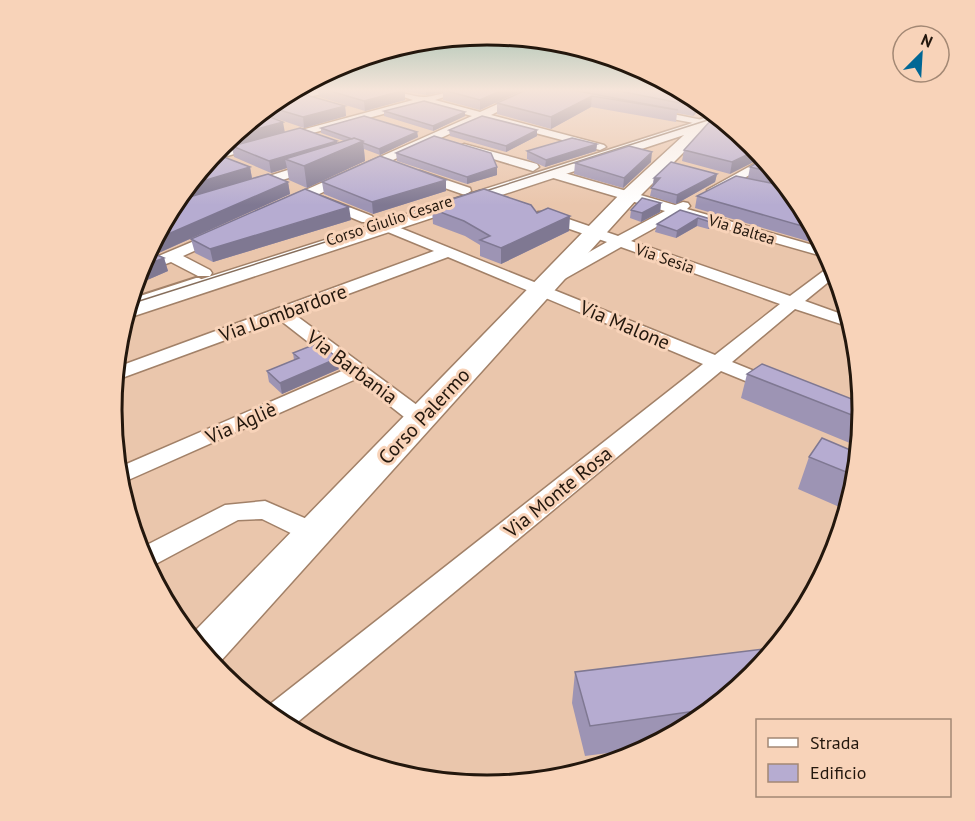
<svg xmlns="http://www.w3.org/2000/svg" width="975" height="821" font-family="'PT Sans',sans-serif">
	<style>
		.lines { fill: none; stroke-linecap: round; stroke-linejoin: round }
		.lane-casing { stroke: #a28168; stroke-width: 4 }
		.street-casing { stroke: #a28168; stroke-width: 3 }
		.secondary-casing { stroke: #a28168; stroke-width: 3 }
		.lane { fill: #fff; fill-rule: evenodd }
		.street { fill: #fff; fill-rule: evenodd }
		.secondary { fill: #fff; fill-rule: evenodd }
		.tram { stroke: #866e5c; stroke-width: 1.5 }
		.wall { fill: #9d94b4 }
		.shaded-wall { fill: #7f7892 }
		.building { fill: #b6acd1; stroke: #7f7892; stroke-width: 1.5 }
		.labels { text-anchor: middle; stroke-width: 6; stroke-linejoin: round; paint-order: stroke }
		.far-street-label { font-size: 16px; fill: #23170d; stroke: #f8d3b9 }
		.street-label { font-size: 20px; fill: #23170d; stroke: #f8d3b9 }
		.rim { fill: none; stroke: #23170d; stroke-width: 3 }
	</style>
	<rect width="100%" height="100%" fill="#eac6ac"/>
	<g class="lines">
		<defs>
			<path id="lane" d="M710,116l4,2 -20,7 -3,-2z
				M196,278h3l4,2 -70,23 1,-5z"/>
			<path id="street" d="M382,90c14,0 34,8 44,7 14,-2 25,-7 39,-7l-30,10 45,12 49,-22h12l-50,25 113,30 2,2 -6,3 -118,-31 -189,87h-10l-2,-3 2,-3 189,-84 -48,-13 -212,57 4,-7 197,-53z
				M648,109l74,15 10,6 -87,-16v-4z
				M464,144l73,20 2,3 -6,4 -73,-22 -2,-2z
				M763,159l4,6 -49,28 -5,1 -6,-4z
				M313,162l6,4 -2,3 -66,21 -6,-4 2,-3z
				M554,170l121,35 8,-3 5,1 2,3 -3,3 136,39 6,10 -151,-43 -47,26 159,55 43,-32 4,11 -32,26 39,14 3,11 -52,-17 -63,53 47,19 3,4 -3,4h-14l-44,-18 -427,354 -26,-18 1,-2 434,-341 -255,-107 -154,57 135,100 3,5 -3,5 -8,2 -8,-2 -57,-45 -230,102 -4,-15 222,-96 -64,-50 -161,59 1,-13 314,-115 -51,-21 -2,-3 7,-4 327,132 65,-51 -159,-57 -62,35h-12l-2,-3 2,-3 60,-34 -69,-24 -2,-3 2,-3h10l70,24 47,-25 -115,-34v-6z
				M420,171l50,17 1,3 -6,4 -49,-17v-6z
				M323,197l49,19 2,3 -2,3h-10l-44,-18 -2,-3 2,-3z
				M218,231l5,1 2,3 -2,3 -40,18 27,14 2,3 -2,3h-12l-27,-14 -32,12 3,-11z
				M265,501l58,25 4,7 -4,7 -9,2 -9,-2 -43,-21 -24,1 -86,46 -3,1 -10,-18 86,-44z"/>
			<path id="secondary" d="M329,90l-6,4 -35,6 14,-9z
				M705,119l7,4 -2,3 -74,74 -417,463 -5,2 -21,-32 429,-441 62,-57 -553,182 2,-16z"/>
		</defs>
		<!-- lane casing -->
		<use href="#lane" class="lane-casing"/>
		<!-- street casing -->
		<use href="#street" class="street-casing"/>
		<!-- secondary casing -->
		<use href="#secondary" class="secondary-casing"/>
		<!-- lane -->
		<use href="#lane" class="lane"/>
		<!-- street -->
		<use href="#street" class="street"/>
		<!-- secondary -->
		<use href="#secondary" class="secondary"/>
		<!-- tram -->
		<path class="tram" d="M473,195l241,-77
			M440,203l40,-13
			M133,303l315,-100"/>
	</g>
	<!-- wall -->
	<path class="wall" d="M318,90h205l-43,20 -37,-10v-8l-17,3 -21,-4v9l-40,11 -46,-14z
		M526,90h146l28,19 -7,7 -16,-3 -1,9 -85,-15 -40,22 -54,-15v-11z
		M299,93l46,13 1,10 -42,12 -38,-13z
		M384,111l81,1v4l-32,15 -49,-15z
		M321,128l96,4 1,5 -38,18 -16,-6 1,12 -58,27 -18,-8 -2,-12 -16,5 -37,-16 -2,-10 53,-15 52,12 7,-3 -23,-8z
		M449,130l88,6 -31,16 -56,-16z
		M597,144l-1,7 -51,16 -18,-8v-8z
		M754,145l-24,29 -48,-13 2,-11z
		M396,153l101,14v8l-30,9 -70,-23z
		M216,154l34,13 2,11 16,-4 20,8 2,12 -140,63 7,-2 7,3 4,13 -23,10 -7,-3 2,-12z
		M763,159l58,86 -126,-37 2,-12 51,-18 2,-11z
		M651,162l-28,26 -49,-14 1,-11z
		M717,174l-2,8 -39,22 -26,-8 4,-18z
		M322,182l124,9 -73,23 -49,-20z
		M661,203l-1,9 -19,10 -11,-4 1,-8z
		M432,209l105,4 32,18 -68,33 -21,-8v-11l-15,-9 -32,-12z
		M680,210l34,10 -2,7 -4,2 -11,-3 -21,12 -21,-6 2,-8z
		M351,220l-138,42 -18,-9 -4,-14z
		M293,353l45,5 1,11 -57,25 -13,-12 -2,-11 27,-11z
		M747,374l116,37 -6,35 -116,-48z
		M855,452l-11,57 -46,-20 11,-32z
		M575,672l178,5 -106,71 -62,8 -13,-53z"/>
	<!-- shaded-wall -->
	<path class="shaded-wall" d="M405,90v10l-40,11 -1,-10z
		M426,90h25h-8v2l-17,3z
		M502,90h21l-43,20v-10z
		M592,96l-1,11 -40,22v-12z
		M345,106l1,10 -42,12 -1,-11z
		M695,106l5,3 -7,7z
		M465,112v4l-32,15v-5z
		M283,122l2,11 -67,17 4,-6 16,-10z
		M537,130v6l-31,16v-6z
		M417,132l1,5 -38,18 -1,-6z
		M337,141l1,11 25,-11 2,20 -58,27 -3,-22 -19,-7 2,9 -16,5 -2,-12z
		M597,144l-1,7 -51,16 1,-7z
		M757,150l5,8 -32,16 2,-12z
		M652,152l-1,10 -28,26 1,-10z
		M250,167l2,12 -67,20 11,-16z
		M497,167v8l-30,9v-7z
		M717,174l-2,8 -39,22 1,-9z
		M654,178h6l-7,9z
		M446,180v11l-73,23 -1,-12z
		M288,182l2,12 -145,65 14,-21z
		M661,203l-1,9 -19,10 1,-9z
		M349,207l2,13 -138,42 -3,-13z
		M570,216l-1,15 -68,33v-16z
		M698,218l-1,8 -21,12 1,-7z
		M714,220l-2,7 -4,2 2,-7z
		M164,258l4,13 -23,10 -5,-14z
		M338,358l1,11 -57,25 -2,-11z"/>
	<!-- building -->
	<path class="building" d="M327,90h78l-41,11z
		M443,90h59l-22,10z
		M526,90h46l106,20 -86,-14 -41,21 -54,-14z
		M614,90h58l23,16z
		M299,93l46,13 -42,11 -27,-8z
		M424,101l41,11 -32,14 -49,-15z
		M265,115l18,7 -45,12z
		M364,116l53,16 -38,17 -16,-6v-2l-9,-3 -2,1 -31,-11z
		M482,116l55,14 -31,16 -57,-16z
		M713,118l41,27 3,5 -25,12 -48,-12z
		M300,128l37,13 -68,20 -37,-15z
		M434,136l57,17 6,14 -30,10 -71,-24z
		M354,138l9,3 -59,25 -19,-7z
		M572,138l25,6 -51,16 -19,-9z
		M629,146l23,6 -28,26 -49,-15z
		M216,154l34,13 -54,16z
		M380,156l66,24 -74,22 -50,-20z
		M763,159l9,13 -22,-5z
		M671,162l46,12 -40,21 -26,-7 9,-10h-6z
		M268,174l20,8 -129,56 27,-40z
		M736,176l44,9 29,43 -112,-32z
		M305,189l44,18 -139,42 -19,-10z
		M484,189l47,16 6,8 11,-5 22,8 -69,32 -21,-8 10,-4 -26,-15 -32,-12 5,-5z
		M642,198l19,5 -19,10 -11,-3z
		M680,210l34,10 -4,2 -12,-4 -21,13 -20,-7z
		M157,255l7,3 -24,9 6,-9z
		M318,343l20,15 -58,25 -13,-12 32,-13 -6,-5z
		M762,364l100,39 1,8 -1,8 -115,-45z
		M822,438l33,14 -4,22 -42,-17z
		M773,648l-20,29 -50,33 -113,16 -15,-54z"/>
	<!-- sky -->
	<linearGradient id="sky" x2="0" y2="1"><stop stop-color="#8fb8a7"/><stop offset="0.44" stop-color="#f6e5da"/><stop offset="1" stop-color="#f6e5da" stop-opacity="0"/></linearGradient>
	<rect width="975" height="205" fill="url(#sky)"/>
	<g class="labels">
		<!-- far-street labels -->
		<g class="far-street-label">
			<text transform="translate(389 220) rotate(-18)" y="6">Corso Giulio Cesare</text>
			<text transform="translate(742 229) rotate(17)" y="6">Via Baltea</text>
			<text transform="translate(665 258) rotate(19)" y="6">Via Sesia</text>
		</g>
		<!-- street labels -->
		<g class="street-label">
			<text transform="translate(283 313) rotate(-20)" y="7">Via Lombardore</text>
			<text transform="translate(625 325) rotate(23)" y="7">Via Malone</text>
			<text transform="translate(352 367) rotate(37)" y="7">Via Barbania</text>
			<text transform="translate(424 416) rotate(-47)" y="7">Corso Palermo</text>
			<text transform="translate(241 423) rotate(-24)" y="7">Via Agliè</text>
			<text transform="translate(558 492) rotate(-39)" y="7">Via Monte Rosa</text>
		</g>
	</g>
	<!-- crop -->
	<path d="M0 0H975V821H0ZM122 410a365 365 0 1 1 730 0a365 365 0 1 1-730 0Z" fill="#f8d3b9" fill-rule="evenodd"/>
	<path class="rim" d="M122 410a365 365 0 1 1 730 0a365 365 0 1 1-730 0Z"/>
	<!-- legend -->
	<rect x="756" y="719" width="195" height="78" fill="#f8d3b9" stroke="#a38874" stroke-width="1.5"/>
	<rect x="768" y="738" width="30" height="9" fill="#ffffff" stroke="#a38874" stroke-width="1.5"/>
	<text x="810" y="749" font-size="18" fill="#23170d">Strada</text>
	<rect x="768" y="764" width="30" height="18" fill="#b6acd1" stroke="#a38874" stroke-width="1.5"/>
	<text x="810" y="779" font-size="18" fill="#23170d">Edificio</text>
	<!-- north arrow -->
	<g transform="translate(921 54) rotate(24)"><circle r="28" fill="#f8d3b9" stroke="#a38874" stroke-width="1.5"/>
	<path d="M0-4.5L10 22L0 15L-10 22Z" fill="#006795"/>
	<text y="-9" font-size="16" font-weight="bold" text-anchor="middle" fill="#23170d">N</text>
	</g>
</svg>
